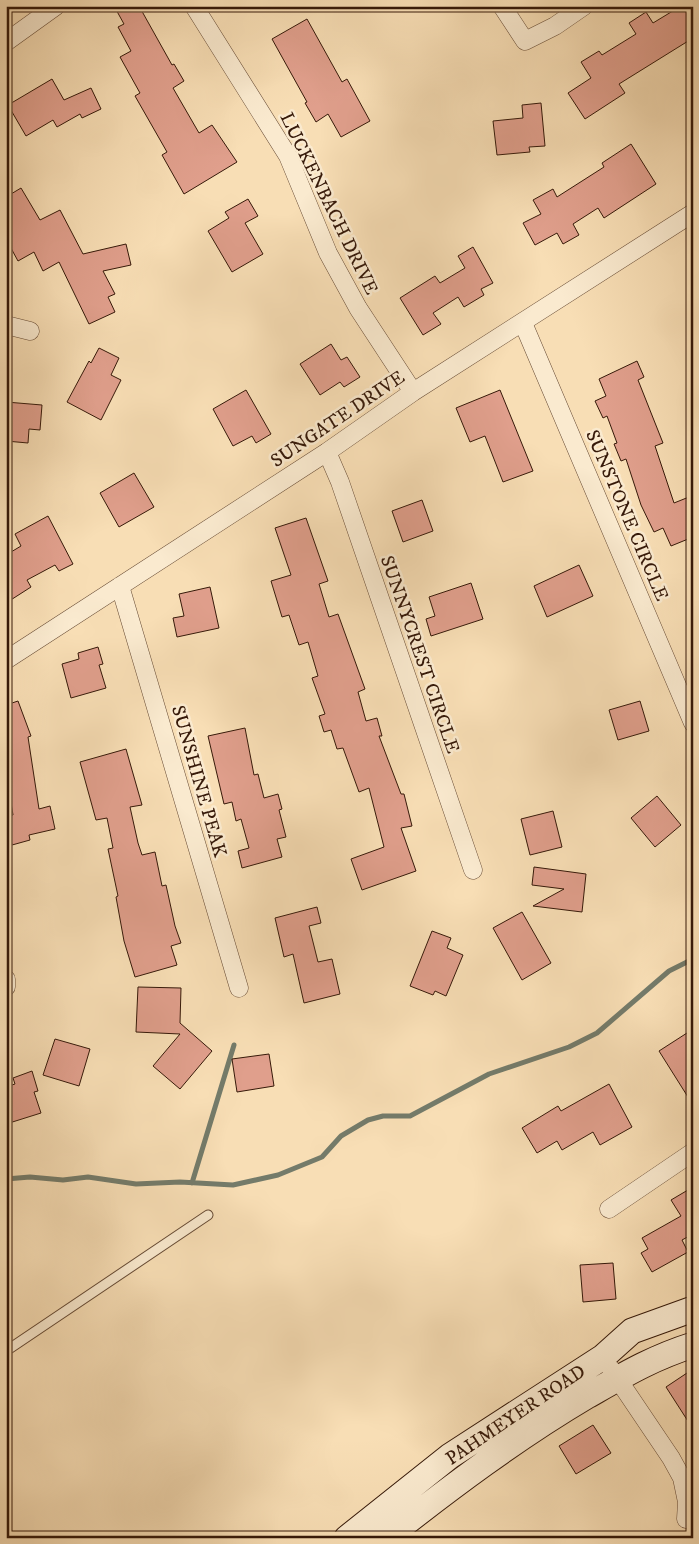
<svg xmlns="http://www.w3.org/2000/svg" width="699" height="1544" font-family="'IM FELL DW Pica',serif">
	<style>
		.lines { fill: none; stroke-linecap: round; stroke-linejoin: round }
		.stream { stroke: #747b6a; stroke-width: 5 }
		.building { fill: #e09f8c; stroke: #361909 }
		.lane-casing { stroke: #664a34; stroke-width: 11 }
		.street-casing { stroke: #664a34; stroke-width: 19 }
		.secondary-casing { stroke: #361909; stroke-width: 27 }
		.lane { stroke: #faeacf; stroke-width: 9 }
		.street { stroke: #faeacf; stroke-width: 18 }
		.secondary { stroke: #faeacf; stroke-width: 25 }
		.labels { text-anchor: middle; stroke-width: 5; stroke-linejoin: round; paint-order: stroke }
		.street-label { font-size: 19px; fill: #361909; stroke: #faeacf }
	</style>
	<rect width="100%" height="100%" fill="#f8deb5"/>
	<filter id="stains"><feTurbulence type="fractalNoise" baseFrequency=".004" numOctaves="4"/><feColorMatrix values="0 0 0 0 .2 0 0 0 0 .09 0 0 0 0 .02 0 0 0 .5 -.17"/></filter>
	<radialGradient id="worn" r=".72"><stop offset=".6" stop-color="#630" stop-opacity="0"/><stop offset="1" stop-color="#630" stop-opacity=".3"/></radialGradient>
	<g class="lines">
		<!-- stream -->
		<path class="stream" d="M6,1179l24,-2 33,3 25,-3 48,7 44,-2 53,3 45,-10 44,-18 19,-21 27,-16 15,-4h27l79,-42 80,-27 28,-14 72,-62 24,-12
			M192,1183l42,-138"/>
	</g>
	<!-- building -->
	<path class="building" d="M114,6h25l33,59 2,-1 10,17 -11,7 26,45 13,-8 25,37 -53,32 -22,-39 5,-3 -32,-56 5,-3 -20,-36 11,-6 -13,-24 6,-3z
		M681,6h12v32l-74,46 6,9 -40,26 -17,-26 23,-15 -10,-16 18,-11 3,4 34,-21 -7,-11 17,-11 7,11z
		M307,19l35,63 5,-3 23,42 -29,16 -13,-23 -12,8 -11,-19 2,-1 -35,-63z
		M52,79l12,21 27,-12 10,21 -19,9 -2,-4 -23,13 -4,-7 -27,16 -18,-31z
		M541,103l4,43 -16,1 1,5 -33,3 -4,-34 30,-3 -1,-13z
		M631,144l25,40 -52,34 -6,-10 -25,16 6,11 -16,9 -6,-11 -22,12 -12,-22 18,-9 -8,-14 20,-11 4,8 47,-30 -2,-4z
		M21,188l19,32 20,-10 23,44 43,-10 5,21 -28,6 12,23 -7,3 7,15 -26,12 -30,-62 -16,9 -9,-19 -16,9 -12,-22v-42z
		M248,199l10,17 -13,7 18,31 -31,18 -24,-41 21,-13 -4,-6z
		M473,247l20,36 -12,6 3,6 -20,12 -6,-10 -25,16 8,11 -18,11 -23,-37 35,-22 5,7 25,-15 -7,-12z
		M331,344l10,16 6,-3 13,20 -16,10 -4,-5 -20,13 -20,-31z
		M99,348l20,10 -8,17 10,5 -20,40 -34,-18 22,-41 2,2z
		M637,361l7,16 -6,3 25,63 -8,3 19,57 15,-6 4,8v32l-22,9 -8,-18 -9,4 -13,-27 -15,-46 -5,2 -7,-17 3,-1 -10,-27 -4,2 -8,-17 11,-5 -7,-17z
		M246,390l25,44 -15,9 -4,-7 -19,10 -20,-37z
		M500,390l33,81 -30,11 -18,-46 -15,6 -14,-34z
		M6,402l36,3 -2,25 -11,-1 -1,14 -22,-2z
		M134,473l20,34 -35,20 -19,-34z
		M422,500l11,31 -30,11 -11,-31z
		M48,516l25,48 -14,7 -4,-6 -28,15 4,7 -25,16v-48l15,-9 -6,-12z
		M306,518l22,63 -9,3 10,33 9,-3 27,75 -7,3 8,29 11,-3 5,18h-3l22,58h3l8,32 -11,2 15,43 -54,19 -11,-31 33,-12 -15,-59 -10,4 -16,-44 -6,1 -6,-19 -7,2 -5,-16 6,-2 -13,-36 6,-2 -10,-34 -9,3 -10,-30 -7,2 -11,-36 20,-6 -16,-47z
		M579,565l14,31 -46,21 -13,-31z
		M471,583l12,36 -52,17 -5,-17 9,-3 -6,-19z
		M210,587l9,41 -42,9 -4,-19 11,-2 -5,-22z
		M98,647l5,17 -4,1 7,23 -35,10 -9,-34 17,-5 -1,-6z
		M18,701l13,35 -3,1 11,72 11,-3 5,23 -26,6 1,5 -18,5 -6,-26v-3l7,-1 -7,-42v-68z
		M640,701l9,30 -31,9 -9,-30z
		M245,728l9,47 4,-1 6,24 14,-4 4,15 -3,1 7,27 -9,2 5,18 -40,11 -4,-17 11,-3 -8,-29 -5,2 -4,-19 -8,2 -16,-68z
		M126,749l16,56 -12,2 8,36 4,12 13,-3 7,34 4,-1 9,41 6,17 -10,3 6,19 -42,12 -11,-36 -8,-44 2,-1 -10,-47 5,-1 -6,-30 -11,2 -16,-58z
		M657,796l24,29 -26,22 -24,-29z
		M553,811l9,36 -32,8 -9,-36z
		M534,867l52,7 -4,38 -49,-6 31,-17 -32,-4z
		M317,907l4,16 -12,3 9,36 14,-3 8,35 -36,9 -11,-49 -9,3 -9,-39z
		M522,912l29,51 -29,17 -29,-52z
		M432,931l19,7 -4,10 16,7 -17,41 -11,-5 -2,4 -23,-9z
		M138,987l43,1 -1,35 32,28 -32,38 -27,-23 27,-32 -44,-2z
		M687,1033l6,8v64l-34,-54z
		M55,1039l35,10 -11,37 -36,-11z
		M269,1054l5,32 -37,6 -5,-33z
		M32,1071l6,20 -4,1 7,21 -35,11v-37l9,-3 -2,-6z
		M609,1084l23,43 -32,18 -7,-13 -31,18 -5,-9 -20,12 -15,-25 36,-22 3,5z
		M693,1187v47l-11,6 6,12 -36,20 -11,-19 7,-4 -6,-11 39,-22 -10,-16z
		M613,1263l3,36 -33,3 -3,-37z
		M693,1369v60l-27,-42z
		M593,1425l18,28 -35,21 -17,-28z"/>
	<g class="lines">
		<defs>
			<path id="lane" d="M6,1351l202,-136"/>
			<path id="street" d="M194,6l94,150 40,97 30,55 55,84
				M502,6l23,35 30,-15 29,-20
				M6,42l50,-36
				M523,323l170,400
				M6,325l24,6
				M327,452l13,30 133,388
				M120,586l119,402
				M6,660l321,-208 86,-60 280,-179
				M6,979v8
				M609,1209l84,-57
				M611,1369l60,89 11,20 5,24 -1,17"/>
			<path id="secondary" d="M347,1538l103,-82 153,-99 29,-26 61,-22
				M386,1538c65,-51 130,-100 201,-142 37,-21 65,-38 106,-51"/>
		</defs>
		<!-- lane casing -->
		<use href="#lane" class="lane-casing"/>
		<!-- street casing -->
		<use href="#street" class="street-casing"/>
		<!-- secondary casing -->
		<use href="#secondary" class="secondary-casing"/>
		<!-- lane -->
		<use href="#lane" class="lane"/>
		<!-- street -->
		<use href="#street" class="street"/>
		<!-- secondary -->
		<use href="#secondary" class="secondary"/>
	</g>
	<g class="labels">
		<!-- street labels -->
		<g class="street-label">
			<text transform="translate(330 203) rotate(64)" y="7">LUCKENBACH DRIVE</text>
			<text transform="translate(337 418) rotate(-34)" y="7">SUNGATE DRIVE</text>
			<text transform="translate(628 515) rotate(67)" y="7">SUNSTONE CIRCLE</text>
			<text transform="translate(421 654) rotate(71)" y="7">SUNNYCREST CIRCLE</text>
			<text transform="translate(200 781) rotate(74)" y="7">SUNSHINE PEAK</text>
			<text transform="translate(515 1414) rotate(-34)" y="7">PAHMEYER ROAD</text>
		</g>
	</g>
	<!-- margin -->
	<rect width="699" height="1544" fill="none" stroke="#f8deb5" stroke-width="25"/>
	<rect x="8" y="8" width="684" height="1529" fill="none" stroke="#361909" stroke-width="2.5"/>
	<rect x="12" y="12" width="674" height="1519" fill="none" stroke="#361909"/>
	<rect width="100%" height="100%" filter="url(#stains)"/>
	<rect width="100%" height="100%" fill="url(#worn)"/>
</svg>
